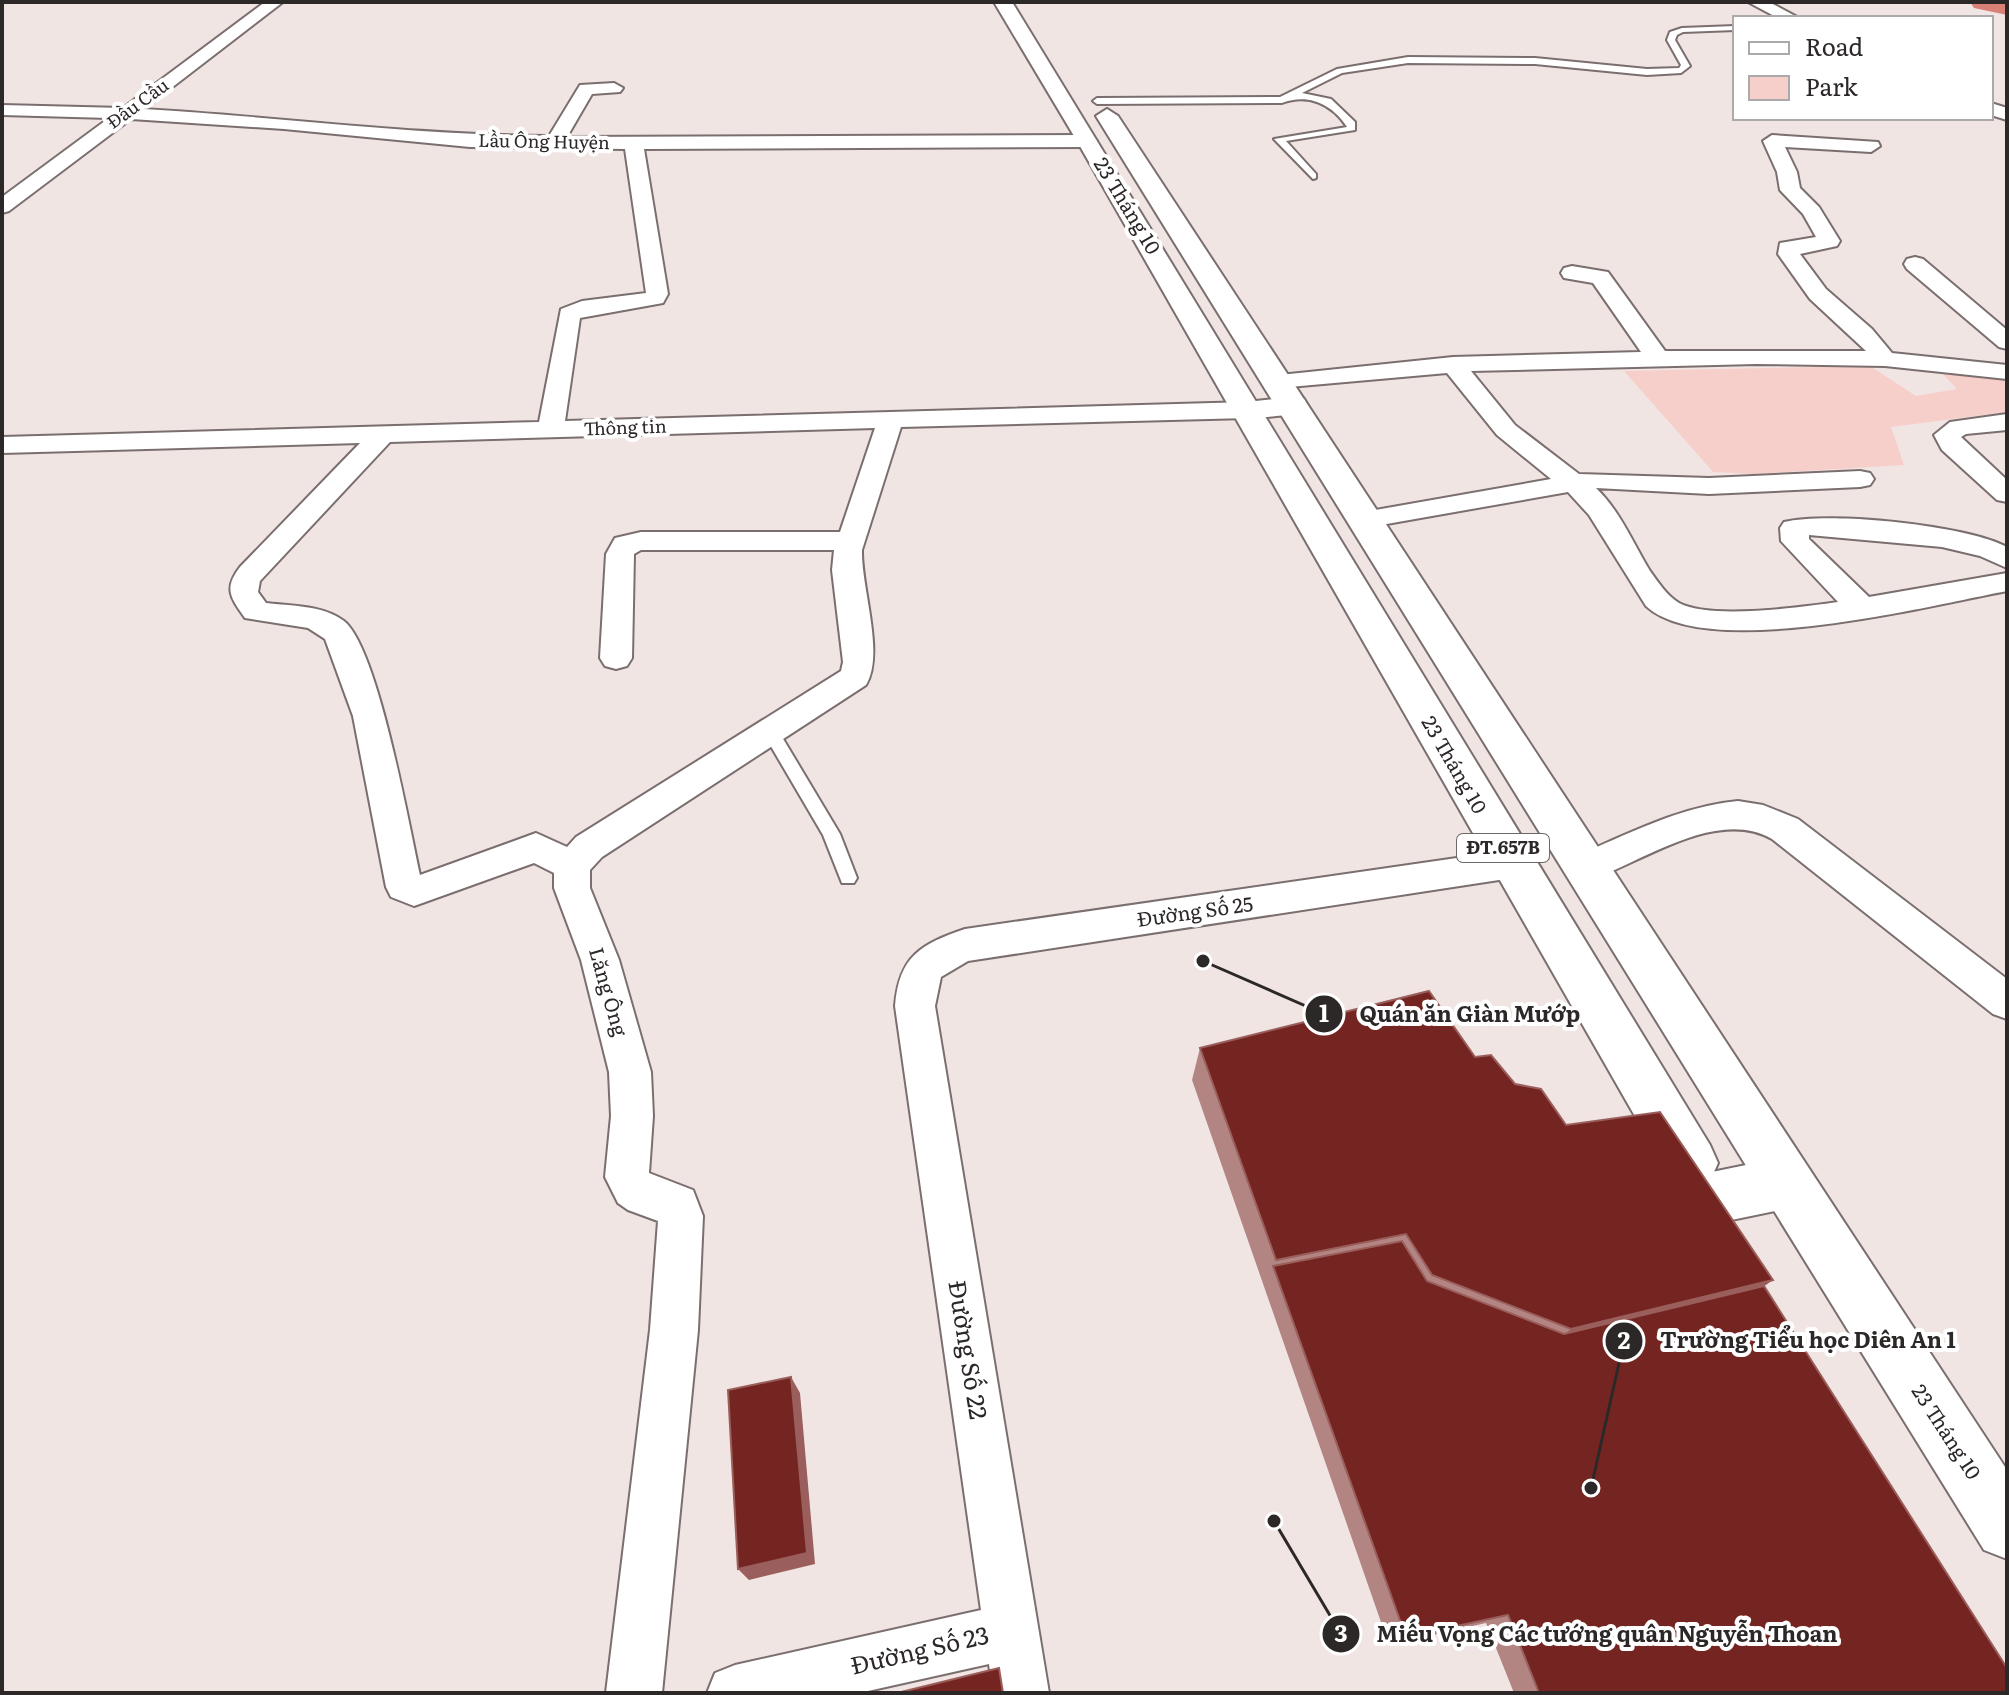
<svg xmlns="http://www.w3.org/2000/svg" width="2009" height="1695" font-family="Literata,serif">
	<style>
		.green { fill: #f6cfca }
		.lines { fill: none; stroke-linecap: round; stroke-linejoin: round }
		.river { fill: #d98077; fill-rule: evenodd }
		.lane-casing { stroke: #7a6f6e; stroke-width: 4 }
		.street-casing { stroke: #7a6f6e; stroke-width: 4 }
		.secondary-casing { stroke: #7a6f6e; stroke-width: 4 }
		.primary-casing { stroke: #7a6f6e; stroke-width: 4 }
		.lane { fill: #fff; fill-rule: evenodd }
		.street { fill: #fff; fill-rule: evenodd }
		.secondary { fill: #fff; fill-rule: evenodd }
		.primary { fill: #fff; fill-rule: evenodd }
		.wall { fill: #b38582 }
		.shaded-wall { fill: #9a5f5c }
		.building { fill: #752521; stroke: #9a5f5c; stroke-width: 2 }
		.labels { text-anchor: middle; stroke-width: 8; stroke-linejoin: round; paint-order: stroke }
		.far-street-label { font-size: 18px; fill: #2d2828; stroke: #fff }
		.shield { fill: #fff; stroke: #6c6868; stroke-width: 2 }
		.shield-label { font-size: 18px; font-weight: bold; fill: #2d2828 }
		.street-label { font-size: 20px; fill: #2d2828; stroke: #fff }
		.near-street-label { font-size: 24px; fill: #2d2828; stroke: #fff }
		.leader { fill: none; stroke: #2d2828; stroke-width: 3 }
		.callout-dot { fill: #2d2828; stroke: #fff; stroke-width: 3 }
		.mark-label { font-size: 24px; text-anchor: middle; font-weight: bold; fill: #fff }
		.callout-label { font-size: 22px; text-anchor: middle; font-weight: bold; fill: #2d2828; stroke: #fff; stroke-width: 8; stroke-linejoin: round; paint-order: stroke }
	</style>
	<rect width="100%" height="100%" fill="#f1e5e4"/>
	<!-- green -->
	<path class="green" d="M1870,366l46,30 41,-7 -17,-18 67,5v36l-116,15 13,38 -150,9 -41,-2 -89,-101z"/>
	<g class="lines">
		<!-- river -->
		<path class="river" d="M1970,2h37v13l-33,-7z"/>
		<defs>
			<path id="lane" d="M1735,26v4l-52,2 -6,3 -2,5 15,26 -9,7 -34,2 -112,-11 -127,-1 -66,10 -40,20 29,6 24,23v8l-69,11 30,33v4l-3,1 -39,-40 73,-12c-15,-23 -39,-34 -65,-24l-185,1 -4,-3 4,-3 183,-1 57,-28 71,-12 127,1 112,11 32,-1 2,-3 -14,-25 3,-8 12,-4z
				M770,725l6,2 64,107 17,44 -3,5h-12l-19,-48 -61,-104z"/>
			<path id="street" d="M265,2h18l-139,107c135,8 270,26 405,27l31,-51 34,-2 9,5 -3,4 -28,2 -25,43 521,-2 9,6 -9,6 -444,2 24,145 -5,9 -83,15 -15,103 683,-19 9,3 4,5 -4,5 -9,3 -347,9 -39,123c-1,38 23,103 4,135l-264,172 -12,13v18l29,72 32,112 2,44 -4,57 44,17 10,26 -5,114 -36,363h-56l44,-363 8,-109 -30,-11 -10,-7 -13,-26 6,-61 -2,-44 -28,-112 -27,-72v-15l-20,-10 -120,43 -23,-9 -5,-10 -33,-171 -28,-77 -17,-11 -63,-10c-14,-20 -22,-29 -5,-51l120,-124 -358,10v-16l537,-15 22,-113 21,-8 64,-8 -21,-144 -155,-2 -186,-18 -153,-10 -122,92 -7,2v-16l107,-79 -107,-3v-10l121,3zM875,428l-35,104h-199l-26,6 -9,16 -6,104 5,8 11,3 11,-3 5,-8 2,-104 7,-4h193l-2,20 11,92 -2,9 -265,166 -9,10 -31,-14 -116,42c-11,-49 -42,-227 -76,-254 -21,-16 -53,-15 -78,-18l-8,-11 2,-11 130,-139z
				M1748,2h21l30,16h-21z
				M1991,103l16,5v12l-16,-5z
				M1772,135l106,7 2,4 -9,6 -86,-5 12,25 3,16 19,19 21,34 -3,5 -37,8 26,35 46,40 20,24 115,12v14l-122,-13 -129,-2 -285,7 44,54 64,49 130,4 151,-7 10,2 4,6 -4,6 -10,2 -151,7 -113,-6c24,23 37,55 54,83 8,11 17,25 29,32 33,17 121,4 159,-1l-57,-61 -1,-13 4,-6c45,-11 182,3 223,25v21l-27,-12 -38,-9 -133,-12v4l60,58 138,-24v18c-79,15 -301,71 -361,15l-57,-91 -21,-23 -204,36 -10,-2 -4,-6 4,-6 10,-2 187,-33 -54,-44 -50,-62 -169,15 -9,-2 -3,-5 3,-5 184,-19 188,-5 -48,-69 -29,-5 -3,-5 3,-5 8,-2 36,6 57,79h201l-56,-52 -32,-45 2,-11 36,-6 -13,-23 -23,-24 -3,-18 -14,-31z
				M1915,257l8,2 84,71v19l-8,-2 -92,-78 -3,-5 3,-5z
				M2007,414v16l-41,4 -5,3 46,43v22l-10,-2 -55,-50 -8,-15 16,-13z
				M1738,801l25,4 35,14 209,160v40l-14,-5 -221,-175c-56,-32 -130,24 -185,42l-13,-4 -5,-10 5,-10c52,-22 107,-51 164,-56z
				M1512,850l13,4 5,10 -5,10 -13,4 -544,83 -27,16 -6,29 114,687h-56l-4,-29 -130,29h-152l8,-20 20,-8 246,-55 -86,-604c4,-50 26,-62 70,-77z"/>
			<path id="secondary" d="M1293,397l11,2 4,7 -4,7 -56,6 -11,-2 -4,-7 4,-7z
				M1785,1157l19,8 8,18 -8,18 -19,8 -73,15 -19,-7 -8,-19 8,-19 19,-7z"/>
			<path id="primary" d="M994,2h18l698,1143 8,18 -8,18 -19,7 -19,-7 -595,-1040z
				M1107,109l11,7 889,1354v89l-23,-9 -888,-1434z"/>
		</defs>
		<!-- lane casing -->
		<use href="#lane" class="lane-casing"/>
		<!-- street casing -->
		<use href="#street" class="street-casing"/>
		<!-- secondary casing -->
		<use href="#secondary" class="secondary-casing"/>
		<!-- primary casing -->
		<use href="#primary" class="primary-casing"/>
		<!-- lane -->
		<use href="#lane" class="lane"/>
		<!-- street -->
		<use href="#street" class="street"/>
		<!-- secondary -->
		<use href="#secondary" class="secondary"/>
		<!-- primary -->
		<use href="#primary" class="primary"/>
	</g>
	<!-- wall -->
	<path class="wall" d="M1200,1048l275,9 40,27 51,41 207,155 -9,6 243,407h-493l-28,-70 -97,22 -197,-565z"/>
	<!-- shaded-wall -->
	<path class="shaded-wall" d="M1773,1280l-36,25 -193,47 27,-23z
		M791,1377l9,16 15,171 -66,16 -11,-11z"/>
	<!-- building -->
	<path class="building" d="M1429,991l46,66 16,-2 24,29 26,5 25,36 94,-13 113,168 -202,49 -139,-54 -26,-41 -130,26 -76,-212z
		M1402,1241l25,40 137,53 200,-48 243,382v25h-468l-31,-78 -102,22 -133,-371z
		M791,1377l16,176 -69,16 -10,-179z
		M999,1668l4,25h-106z"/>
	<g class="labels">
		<!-- far-street labels -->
		<g class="far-street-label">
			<text transform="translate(138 104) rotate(-36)" y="6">Đầu Cầu</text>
			<text transform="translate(544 142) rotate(1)" y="6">Lầu Ông Huyện</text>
			<text transform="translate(625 428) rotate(-2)" y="6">Thông tin</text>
		</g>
		<!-- shield labels -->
		<rect class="shield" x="1457" y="834" width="92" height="28" rx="6"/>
		<g class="shield-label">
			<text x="1503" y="854">ĐT.657B</text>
		</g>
		<!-- street labels -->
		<g class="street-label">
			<text transform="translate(1127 206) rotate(59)" y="7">23 Tháng 10</text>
			<text transform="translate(1454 765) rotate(60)" y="7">23 Tháng 10</text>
			<text transform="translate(1195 912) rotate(-8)" y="7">Đường Số 25</text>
			<text transform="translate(608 992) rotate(74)" y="7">Lăng Ông</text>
			<text transform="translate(1946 1432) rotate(57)" y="7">23 Tháng 10</text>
		</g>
		<!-- near-street labels -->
		<g class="near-street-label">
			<text transform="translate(967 1350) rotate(81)" y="8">Đường Số 22</text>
			<text transform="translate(920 1651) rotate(-13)" y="8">Đường Số 23</text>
		</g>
	</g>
	<!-- callouts -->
	<path class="leader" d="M1203 961L1324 1014M1591 1488L1624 1341M1274 1521L1341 1634"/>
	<g class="callout-dot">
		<circle cx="1203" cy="961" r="8"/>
		<circle cx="1591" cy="1488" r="8"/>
		<circle cx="1274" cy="1521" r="8"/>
		<circle cx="1324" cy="1014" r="20"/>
		<circle cx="1624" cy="1341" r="20"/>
		<circle cx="1341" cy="1634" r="20"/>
	</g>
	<g class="mark-label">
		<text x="1324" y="1022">1</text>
		<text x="1624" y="1349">2</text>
		<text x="1341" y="1642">3</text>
	</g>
	<g class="callout-label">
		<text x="1470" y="1022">Quán ăn Giàn Mướp</text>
		<text x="1808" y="1348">Trường Tiểu học Diên An 1</text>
		<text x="1607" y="1642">Miếu Vọng Các tướng quân Nguyễn Thoan</text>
	</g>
	<!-- border -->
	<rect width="2009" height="1695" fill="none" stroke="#2d2828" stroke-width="8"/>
	<!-- legend -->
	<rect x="1733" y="16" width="260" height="104" fill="#ffffff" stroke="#aba9a9" stroke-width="2"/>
	<rect x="1749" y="42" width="40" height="12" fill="#ffffff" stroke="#aba9a9" stroke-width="2"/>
	<text x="1805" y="56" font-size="24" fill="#2d2828">Road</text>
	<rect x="1749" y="76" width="40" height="24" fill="#f6cfca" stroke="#aba9a9" stroke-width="2"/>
	<text x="1805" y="96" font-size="24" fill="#2d2828">Park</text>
</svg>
